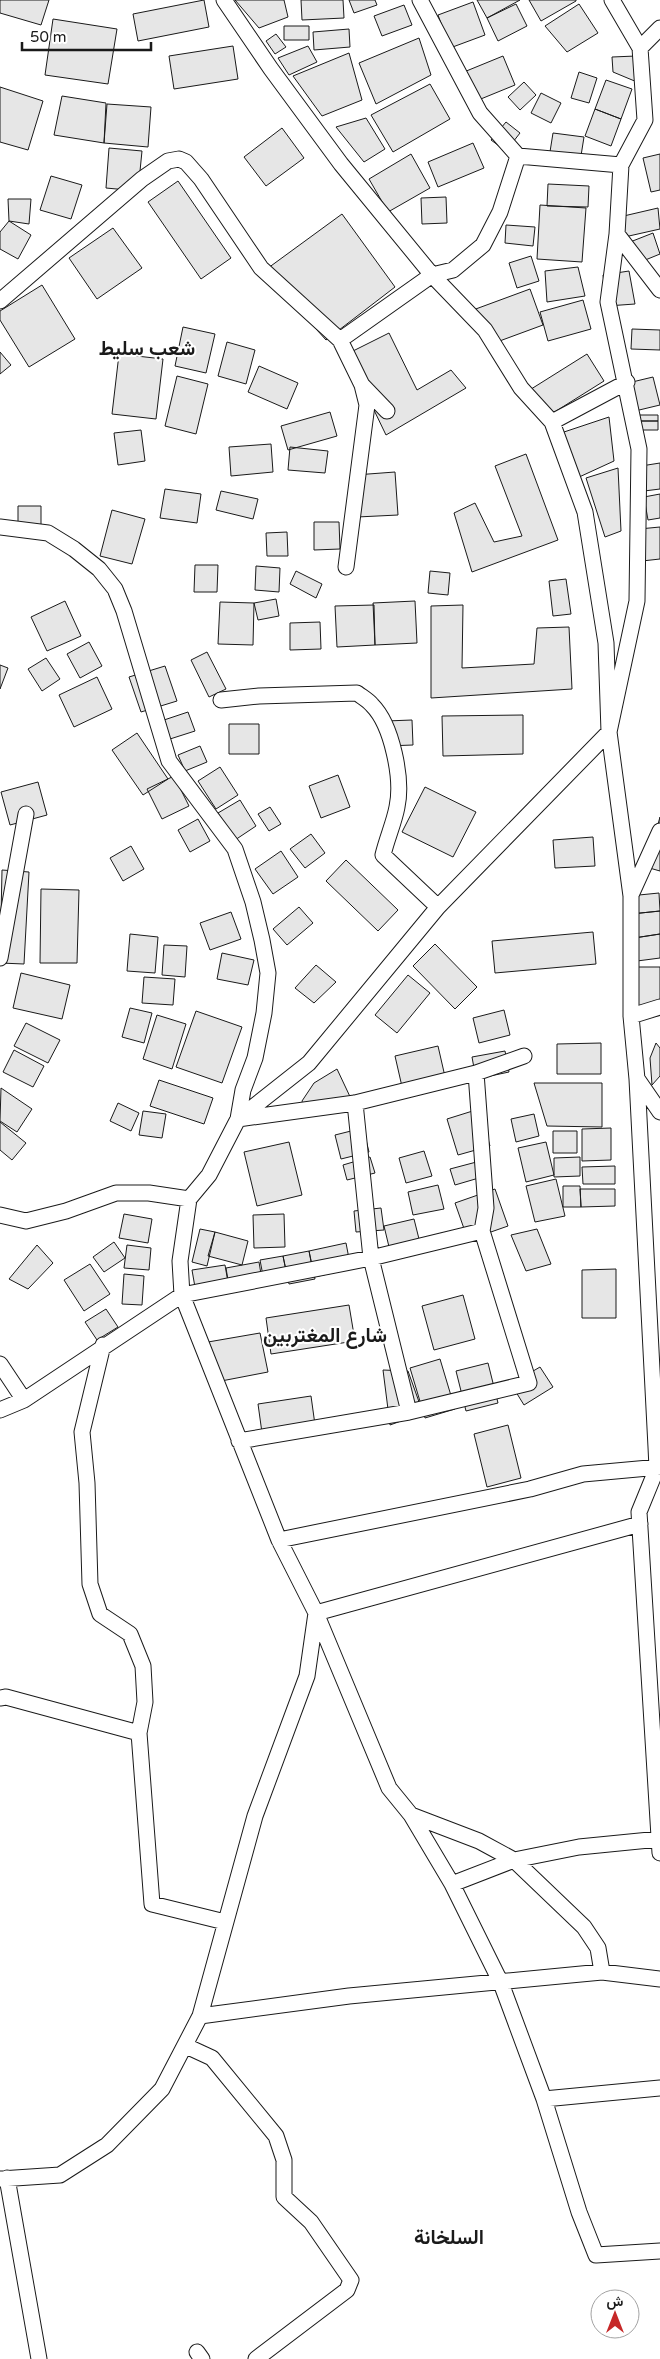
<svg xmlns="http://www.w3.org/2000/svg" width="660" height="2359" font-family="'Varela Round',Vazirmatn,sans-serif">
	<style>
		.building { fill: #e6e6e6; stroke: #1a1a1a }
		.lines { fill: none; stroke-linecap: round; stroke-linejoin: round }
		.street-casing { stroke: #1a1a1a; stroke-width: 17 }
		.street { stroke: #fff; stroke-width: 15 }
		.labels { text-anchor: middle; stroke-width: 4; stroke-linejoin: round; paint-order: stroke }
		.district-label { font-size: 20px; font-weight: bold; fill: #1a1a1a; stroke: #fff }
	</style>
	<rect width="100%" height="100%" fill="#fff"/>
	<!-- building -->
	<path class="building" d="M0,0h49l-8,25 -41,-12z
		M204,0l5,27 -71,14 -5,-27z
		M235,0h49l4,17 -29,11z
		M301,0h42l1,18 -42,2z
		M349,0h26l2,5 -23,8z
		M477,0h43l-33,18z
		M529,0h47v1l-35,20z
		M473,2l12,33 -35,13 -12,-33z
		M516,4l11,22 -29,15 -11,-23z
		M579,4l19,29 -31,19 -22,-26z
		M404,5l8,20 -30,11 -8,-20z
		M53,19l64,10 -9,55 -63,-9z
		M284,26h25v14h-25z
		M349,29l1,18 -36,3 -1,-18z
		M276,34l10,13 -11,7 -9,-13z
		M419,38l12,37 -55,29 -17,-41z
		M233,46l5,33 -64,10 -5,-33z
		M308,46l9,16 -28,13 -11,-17z
		M349,53l13,47 -40,16 -29,-40z
		M503,56l12,29 -44,18 -12,-29z
		M636,56l1,26 -24,-10 -1,-15z
		M579,72l18,6 -8,25 -18,-5z
		M606,80l26,9 -11,30 -26,-10z
		M524,82l12,13 -16,15 -12,-13z
		M430,84l20,35 -57,33 -22,-37z
		M0,87l43,14 -15,49 -28,-8z
		M541,93l20,10 -10,20 -20,-10z
		M62,96l44,7 -2,40 -50,-8z
		M107,104l44,3 -3,40 -44,-4z
		M595,109l26,10 -10,27 -26,-10z
		M366,118l19,31 -21,13 -28,-35z
		M506,122l14,11 -14,18 -15,-11z
		M282,128l22,30 -38,28 -22,-29z
		M553,133l31,4 -4,25 -31,-4z
		M473,143l11,25 -46,19 -10,-25z
		M109,148l33,3 -4,40 -32,-3z
		M411,154l19,34 -42,24 -19,-33z
		M660,154v36l-9,2 -8,-34z
		M51,176l31,9 -11,34 -31,-9z
		M178,181l53,77 -30,21 -53,-77z
		M548,184l41,2 -1,21 -41,-1z
		M446,197l1,26 -25,1 -1,-26z
		M8,199h23l-2,25 -20,-3z
		M540,205l46,3 -4,54 -45,-3z
		M658,208l2,21 -40,9 -5,-20z
		M342,214l53,73 -69,53 -62,-69z
		M9,221l22,14 -13,24 -18,-10v-17z
		M506,225l29,2 -2,19 -28,-3z
		M113,228l29,40 -45,31 -28,-41z
		M653,233l7,21 -27,11 -8,-21z
		M531,256l8,25 -22,7 -8,-25z
		M578,267l7,29 -38,6 -2,-31z
		M629,271l6,33 -28,2 -4,-31z
		M42,285l33,54 -46,28 -29,-47v-9z
		M530,289l13,36 -57,21 -13,-36z
		M583,300l8,29 -43,12 -8,-29z
		M183,327l32,7 -9,39 -31,-7z
		M632,329l28,1v20l-29,-1z
		M389,333l28,57 34,-20 15,18 -80,47 -39,-81z
		M227,342l28,8 -9,34 -28,-8z
		M0,352l11,13 -11,9z
		M119,354l44,5 -7,60 -44,-5z
		M587,354l17,27 -59,37 -17,-27z
		M259,366l39,17 -11,26 -39,-17z
		M177,376l31,8 -12,50 -31,-8z
		M653,377l7,28 -25,6 -7,-28z
		M330,412l7,24 -49,14 -7,-24z
		M639,415h19v6h-18z
		M609,417l5,44 -37,17 -16,-45z
		M640,421h18v9h-18z
		M141,430l4,31 -27,4 -4,-32z
		M271,444l2,28 -42,4 -2,-29z
		M290,447l38,4 -3,22 -37,-3z
		M526,454l32,86 -86,32 -18,-59 21,-10 19,39 28,-6 -27,-70z
		M660,463v26l-16,2 -3,-25z
		M618,468l3,63 -16,6 -19,-59z
		M395,472l3,43 -41,2 -2,-42z
		M165,489l36,5 -4,29 -37,-5z
		M221,491l37,8 -5,20 -37,-9z
		M660,494v24l-12,2 -4,-23z
		M18,506h23v21l-23,1z
		M112,510l33,9 -13,45 -32,-8z
		M314,522h25l1,27 -26,1z
		M660,527v32l-18,2 -3,-32z
		M287,532l1,24h-21l-1,-23z
		M195,565h23l-1,27h-23z
		M256,566l24,2 -1,24 -24,-2z
		M296,571l26,13 -6,14 -26,-14z
		M430,571l20,2 -2,22 -20,-2z
		M566,579l5,35 -18,2 -4,-35z
		M276,599l3,17 -21,4 -4,-17z
		M65,601l16,35 -34,15 -16,-34z
		M415,601l2,42 -42,2 -2,-42z
		M220,602l34,1 -1,42 -35,-1z
		M374,605l1,40 -38,2 -2,-41z
		M463,605l-1,63 72,-4 3,-36 32,-1 3,62 -141,9v-92z
		M320,622l1,27 -31,1v-27z
		M89,642l13,24 -22,12 -13,-24z
		M207,652l19,37 -17,8 -18,-37z
		M46,658l14,21 -18,12 -14,-22z
		M0,665l8,3 -8,21z
		M165,666l12,35 -36,11 -12,-35z
		M97,677l15,32 -38,18 -15,-32z
		M188,712l7,19 -25,8 -6,-19z
		M523,715v39l-80,2 -1,-40z
		M412,720l1,25 -27,1v-25z
		M229,724h30v30h-30z
		M137,733l31,46 -25,16 -31,-45z
		M200,746l7,16 -22,9 -7,-16z
		M220,767l18,28 -22,14 -18,-28z
		M338,775l12,32 -29,11 -12,-32z
		M174,776l15,30 -27,13 -15,-30z
		M38,782l9,33 -37,10 -9,-33z
		M425,787l51,25 -23,45 -51,-25z
		M240,800l16,26 -21,14 -17,-27z
		M270,807l11,17 -12,7 -11,-17z
		M660,817v54l-14,-4z
		M198,819l12,22 -20,11 -12,-22z
		M311,834l14,19 -20,15 -15,-19z
		M593,837l2,29 -40,2 -2,-28z
		M131,846l13,23 -21,12 -13,-23z
		M281,851l17,26 -25,17 -18,-25z
		M346,860l52,50 -20,21 -52,-50z
		M2,870l27,2 -5,92 -24,-1z
		M41,889l38,1 -2,73h-37z
		M659,893l1,18 -29,3 -2,-18z
		M299,907l14,16 -26,22 -14,-16z
		M660,911v23l-26,4 -3,-24z
		M231,912l10,27 -31,11 -10,-27z
		M593,932l3,32 -101,9 -3,-32z
		M130,934l28,3 -3,36 -28,-2z
		M660,934v24l-23,3 -3,-23z
		M435,944l42,43 -22,22 -42,-43z
		M164,945l23,1 -2,31 -23,-2z
		M222,953l32,7 -6,25 -31,-6z
		M316,965l20,17 -22,21 -19,-15z
		M637,967h23v40h-23z
		M21,973l49,12 -8,34 -49,-11z
		M408,975l22,18 -33,40 -22,-18z
		M144,977l31,2 -2,26 -31,-2z
		M130,1008l22,5 -8,30 -22,-6z
		M504,1010l6,25 -31,8 -6,-25z
		M196,1011l46,16 -20,56 -46,-16z
		M157,1015l29,9 -14,45 -29,-10z
		M26,1023l34,17 -12,23 -34,-17z
		M601,1043v31h-44v-30z
		M656,1043l4,5v28l-8,9 -2,-27z
		M438,1046l8,35 -43,10 -8,-35z
		M14,1050l30,16 -11,21 -30,-15z
		M505,1051l4,21 -33,7 -4,-22z
		M337,1069l16,34 -48,9 -3,-11 12,-18z
		M159,1080l54,18 -9,26 -54,-18z
		M534,1083h68v44l-55,-1z
		M1,1088l31,21 -15,23 -17,-11z
		M118,1103l21,10 -8,18 -21,-10z
		M479,1109l11,37 -32,9 -11,-36z
		M143,1111l23,3 -4,24 -23,-3z
		M534,1114l5,22 -23,6 -5,-23z
		M0,1122l26,21 -14,17 -12,-10z
		M363,1128l6,24 -28,7 -6,-24z
		M611,1128v32l-29,1v-32z
		M553,1131h24v22h-24z
		M289,1142l13,53 -45,11 -13,-54z
		M546,1142l8,33 -28,7 -8,-34z
		M424,1151l8,25 -26,7 -7,-25z
		M370,1157l5,16 -28,7 -4,-15z
		M580,1157v19l-26,1v-19z
		M484,1160l5,15 -34,10 -5,-16z
		M615,1166v18h-32l-1,-17z
		M556,1179l9,37 -30,6 -9,-36z
		M438,1185l6,24 -31,6 -5,-23z
		M563,1186h17l1,21h-18z
		M495,1189l13,37 -40,14 -13,-37z
		M580,1189h35v17l-34,1z
		M381,1208l3,22 -28,2 -2,-21z
		M124,1214l28,5 -4,24 -29,-5z
		M284,1214l1,33 -31,1 -1,-33z
		M414,1219l6,24 -30,8 -6,-25z
		M200,1229l15,3 -8,34 -15,-4z
		M537,1229l14,35 -25,7 -15,-36z
		M215,1232l33,9 -6,24 -34,-9z
		M114,1242l11,16 -21,14 -11,-15z
		M346,1243l5,26 -37,8 -5,-26z
		M37,1245l16,18 -25,26 -19,-10z
		M127,1245l24,3 -2,22 -25,-2z
		M309,1251l6,28 -26,5 -6,-28z
		M283,1256l4,20 -23,5 -4,-21z
		M259,1262l4,24 -33,6 -4,-24z
		M90,1264l20,30 -26,17 -20,-31z
		M225,1265l4,23 -33,5 -4,-23z
		M616,1269v49h-34v-48z
		M124,1274l20,2 -2,29 -20,-1z
		M463,1295l12,44 -41,11 -12,-44z
		M349,1305l6,36 -84,13 -5,-36z
		M106,1309l12,18 -21,13 -12,-18z
		M260,1333l8,39 -52,10 -8,-40z
		M440,1359l15,50 -30,9 -15,-50z
		M488,1363l10,40 -32,8 -10,-40z
		M540,1367l13,20 -29,18 -13,-21z
		M383,1370l25,1 15,42 -33,12z
		M311,1396l5,36 -53,8 -5,-36z
		M508,1425l13,53 -34,9 -13,-53z"/>
	<g class="lines">
		<defs>
			<path id="street" d="M612,0l28,48 5,72 -24,45 -4,69 -9,68 31,147 -2,152 -28,131 22,164v120l6,63 19,368 1,21 -18,44 21,341
				M640,48l20,-20
				M518,156l103,9
				M617,234l43,56
				M0,301l142,-122 26,-18 11,-2 7,3 15,17 60,89 79,72 22,45 5,20 -21,162
				M340,340l92,-65 21,-5 30,-25 17,-33 18,-56 -38,-43 -60,-113
				M363,386l24,25
				M552,422l75,-40
				M0,527l48,6 26,16 25,20 16,20 9,22 45,150 66,88 18,53 9,38 6,33 -4,40 -9,45 -12,32 -5,29 117,-16 121,-30 48,-17
				M221,700l38,-4 98,-3c5,4 11,7 15,12 20,20 31,74 25,102 -3,16 -10,31 -14,48l55,52
				M631,895l29,-64
				M0,958l26,-144
				M631,1016l29,-9
				M638,1080l22,32
				M355,1103l16,155 38,154
				M0,1215l26,6 40,-10 50,-18h33l40,6
				M103,1345l-21,87 5,51 3,101 10,30 30,20 13,32 2,36 -6,31 13,171 73,18
				M0,1364l24,36
				M0,1410l24,-10 158,-105 189,-37 111,-27
				M239,1441l170,-29 120,-29 -47,-152 4,-23 -10,-135
				M640,1524l-324,89 73,175 22,27 41,69 49,99 43,116 35,113 17,43 64,-4
				M279,1540l251,-51 53,-15 77,-7
				M0,1698l6,-1 133,36
				M411,1815l68,26 35,19 70,67 14,21 4,24
				M452,1884l62,-24 65,-13 81,-8
				M200,2016l149,-20 253,-24 58,7
				M186,2046l26,12 64,78 8,24v37l27,25 40,58 -4,10 -91,69
				M544,2099l116,-11
				M7,2178l32,181
				M0,2179l60,-4 47,-30 55,-56 38,-73 55,-200 52,-140 9,-63 -37,-73 -97,-245 -2,-34 9,-62 20,-24 29,-56 71,-56 129,-156 171,-175 -3,-89 -21,-131 -33,-90 -31,-34 -36,-58 -53,-55 -91,-111 -70,-95 -47,-69
				M197,2352l5,7"/>
		</defs>
		<!-- street casing -->
		<use href="#street" class="street-casing"/>
		<!-- street -->
		<use href="#street" class="street"/>
	</g>
	<g class="labels">
		<!-- district labels -->
		<g class="district-label">
			<text x="147" y="355">شعب سليط</text>
			<text x="325" y="1342">شارع المغتربين</text>
			<text x="449" y="2244">السلخانة</text>
		</g>
	</g>
	<!-- north arrow -->
	<g transform="translate(615 2314)"><circle r="24" fill="#ffffff" stroke="#a3a3a3"/>
	<path d="M0-4L9 19L0 12L-9 19Z" fill="#c62828"/>
	<text y="-8" font-size="14" font-weight="bold" text-anchor="middle" fill="#1a1a1a">ش</text>
	</g>
	<!-- scale -->
	<path d="M22 42v8h129v-8" fill="none" stroke="#1a1a1a" stroke-width="2.5"/>
	<text x="30" y="42" font-size="15" fill="#1a1a1a" stroke="#ffffff" stroke-width="4" paint-order="stroke">50 m</text>
</svg>
